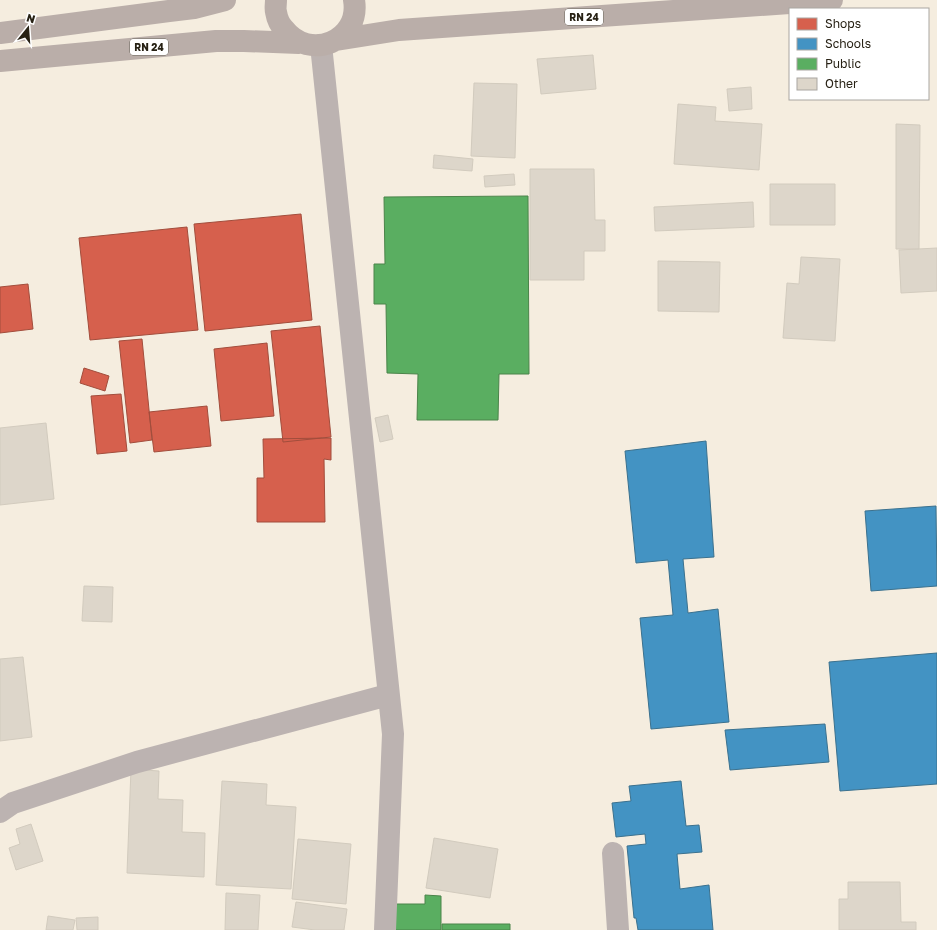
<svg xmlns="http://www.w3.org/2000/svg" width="937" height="930" font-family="'Golos Text',sans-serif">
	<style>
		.shops { fill: #d6604d; stroke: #a24d3c }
		.schools { fill: #4393c3; stroke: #3b718e }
		.public { fill: #5aae61; stroke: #4b844a }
		.building { fill: #ddd6ca; stroke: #d2cbbe }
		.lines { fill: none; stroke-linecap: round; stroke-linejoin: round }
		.minor { stroke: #bcb3b1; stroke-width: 22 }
		.highway { stroke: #baaea9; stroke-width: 22 }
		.labels { text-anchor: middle; stroke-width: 4; stroke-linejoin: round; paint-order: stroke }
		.shield { fill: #fff; stroke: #68645a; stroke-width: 1 }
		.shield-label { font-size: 10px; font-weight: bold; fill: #272114 }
	</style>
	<rect width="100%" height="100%" fill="#f5eddf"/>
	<!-- shops -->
	<path class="shops" d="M301,214l11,106 -107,11 -11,-107z
		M187,227l11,103 -108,10 -11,-102z
		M28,284l5,45 -33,4v-46z
		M320,326l11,111 -48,5 -12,-111z
		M142,339l10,101 -22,3 -11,-102z
		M267,343l7,73 -53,5 -7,-72z
		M84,368l25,8 -4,15 -25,-8z
		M121,394l6,57 -30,3 -6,-58z
		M207,406l4,40 -57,6 -5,-40z
		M331,438v22l-7,-1 1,63h-68v-44h7l-1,-39z"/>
	<!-- schools -->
	<path class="schools" d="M706,441l8,116 -31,2 5,54 30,-4 11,113 -78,7 -11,-111 33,-3 -5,-55 -32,3 -11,-112z
		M936,506l1,80 -66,5 -6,-80z
		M937,653v131l-97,7 -11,-129z
		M825,724l4,38 -99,8 -5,-40z
		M681,781l5,45 13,-1 3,27 -25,2 3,35 29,-4 4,45h-75l-2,-12h-2l-7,-72 19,-2 -1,-10 -29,3 -4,-34 19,-2 -2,-15z"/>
	<!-- public -->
	<path class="public" d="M528,196l1,178h-30l-1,46h-81l1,-46 -31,-1 -1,-69h-12v-40h11l-1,-67z
		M425,895l16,1v34h-53v-26h37z
		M442,924h68v6h-68z"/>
	<!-- building -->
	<path class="building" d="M593,55l3,34 -55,5 -4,-35z
		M474,83l43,1 -2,74 -44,-2z
		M751,87l1,22 -23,2 -2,-22z
		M678,104l38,3 -1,14 47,3 -3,46 -85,-6z
		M896,124l24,1 -1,124h-23z
		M434,155l39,4 -1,12 -39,-3z
		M530,169h64l1,51h10v31h-21v29h-54z
		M514,174l1,11 -30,2 -1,-11z
		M770,184h65v41h-65z
		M753,202l1,25 -99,4 -1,-24z
		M937,248v43l-36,2 -2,-43z
		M801,257l39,2 -5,82 -52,-3 4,-55 12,1z
		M658,261l62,1 -1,50 -61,-1z
		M388,415l5,24 -13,3 -5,-24z
		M46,423l8,76 -54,6v-77z
		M84,586l29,1 -1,35 -30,-1z
		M23,657l9,80 -32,4v-82z
		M131,769l28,2 -1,28 25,1 -1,32 23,1 -1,44 -77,-4z
		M222,781l45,3 -1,21 30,2 -5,82 -75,-4z
		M31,824l12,37 -27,9 -7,-22 11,-4 -4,-15z
		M434,838l64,11 -8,49 -64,-10z
		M298,839l53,5 -5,60 -54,-5z
		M848,882h52l1,40h15v8h-77v-31h9z
		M226,893l34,2 -2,35h-33z
		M296,902l51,7 -3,21h-29l-23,-3z
		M48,916l27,4 -2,10h-27z
		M98,917v13h-21l-1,-12z"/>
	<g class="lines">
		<!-- minor -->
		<path class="minor" d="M321,45l72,689 -8,196
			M0,812l13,-9 124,-41 251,-67
			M613,853l5,77"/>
		<!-- highway -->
		<path class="highway" d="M276,0c0,4 -1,9 0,12 1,6 4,13 8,17 25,33 77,12 70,-29
			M0,33l169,-22 25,-3 31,-8
			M336,40l63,-10 433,-30
			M0,61l216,-20h28l55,2"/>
	</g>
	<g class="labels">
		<!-- shield labels -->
		<g class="shield">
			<rect x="565" y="9" width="38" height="16" rx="3"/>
			<rect x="130" y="39" width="38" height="16" rx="3"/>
		</g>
		<g class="shield-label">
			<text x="584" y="21">RN 24</text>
			<text x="149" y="51">RN 24</text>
		</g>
	</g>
	<!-- legend -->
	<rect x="789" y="8" width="140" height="92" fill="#ffffff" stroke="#a9a6a1"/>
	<rect x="797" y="18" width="20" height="12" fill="#d6604d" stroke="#a9a6a1"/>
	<text x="825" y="28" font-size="12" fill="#272114">Shops</text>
	<rect x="797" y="38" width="20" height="12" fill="#4393c3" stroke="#a9a6a1"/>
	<text x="825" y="48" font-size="12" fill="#272114">Schools</text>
	<rect x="797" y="58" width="20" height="12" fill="#5aae61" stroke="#a9a6a1"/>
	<text x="825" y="68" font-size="12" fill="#272114">Public</text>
	<rect x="797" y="78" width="20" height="12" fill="#ddd6ca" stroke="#a9a6a1"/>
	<text x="825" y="88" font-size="12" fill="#272114">Other</text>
	<!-- north arrow -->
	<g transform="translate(28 28) rotate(17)" stroke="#ffffff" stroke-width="3" paint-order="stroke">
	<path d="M0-3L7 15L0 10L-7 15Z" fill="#272114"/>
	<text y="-6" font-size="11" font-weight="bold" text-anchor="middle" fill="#272114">N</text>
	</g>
</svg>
